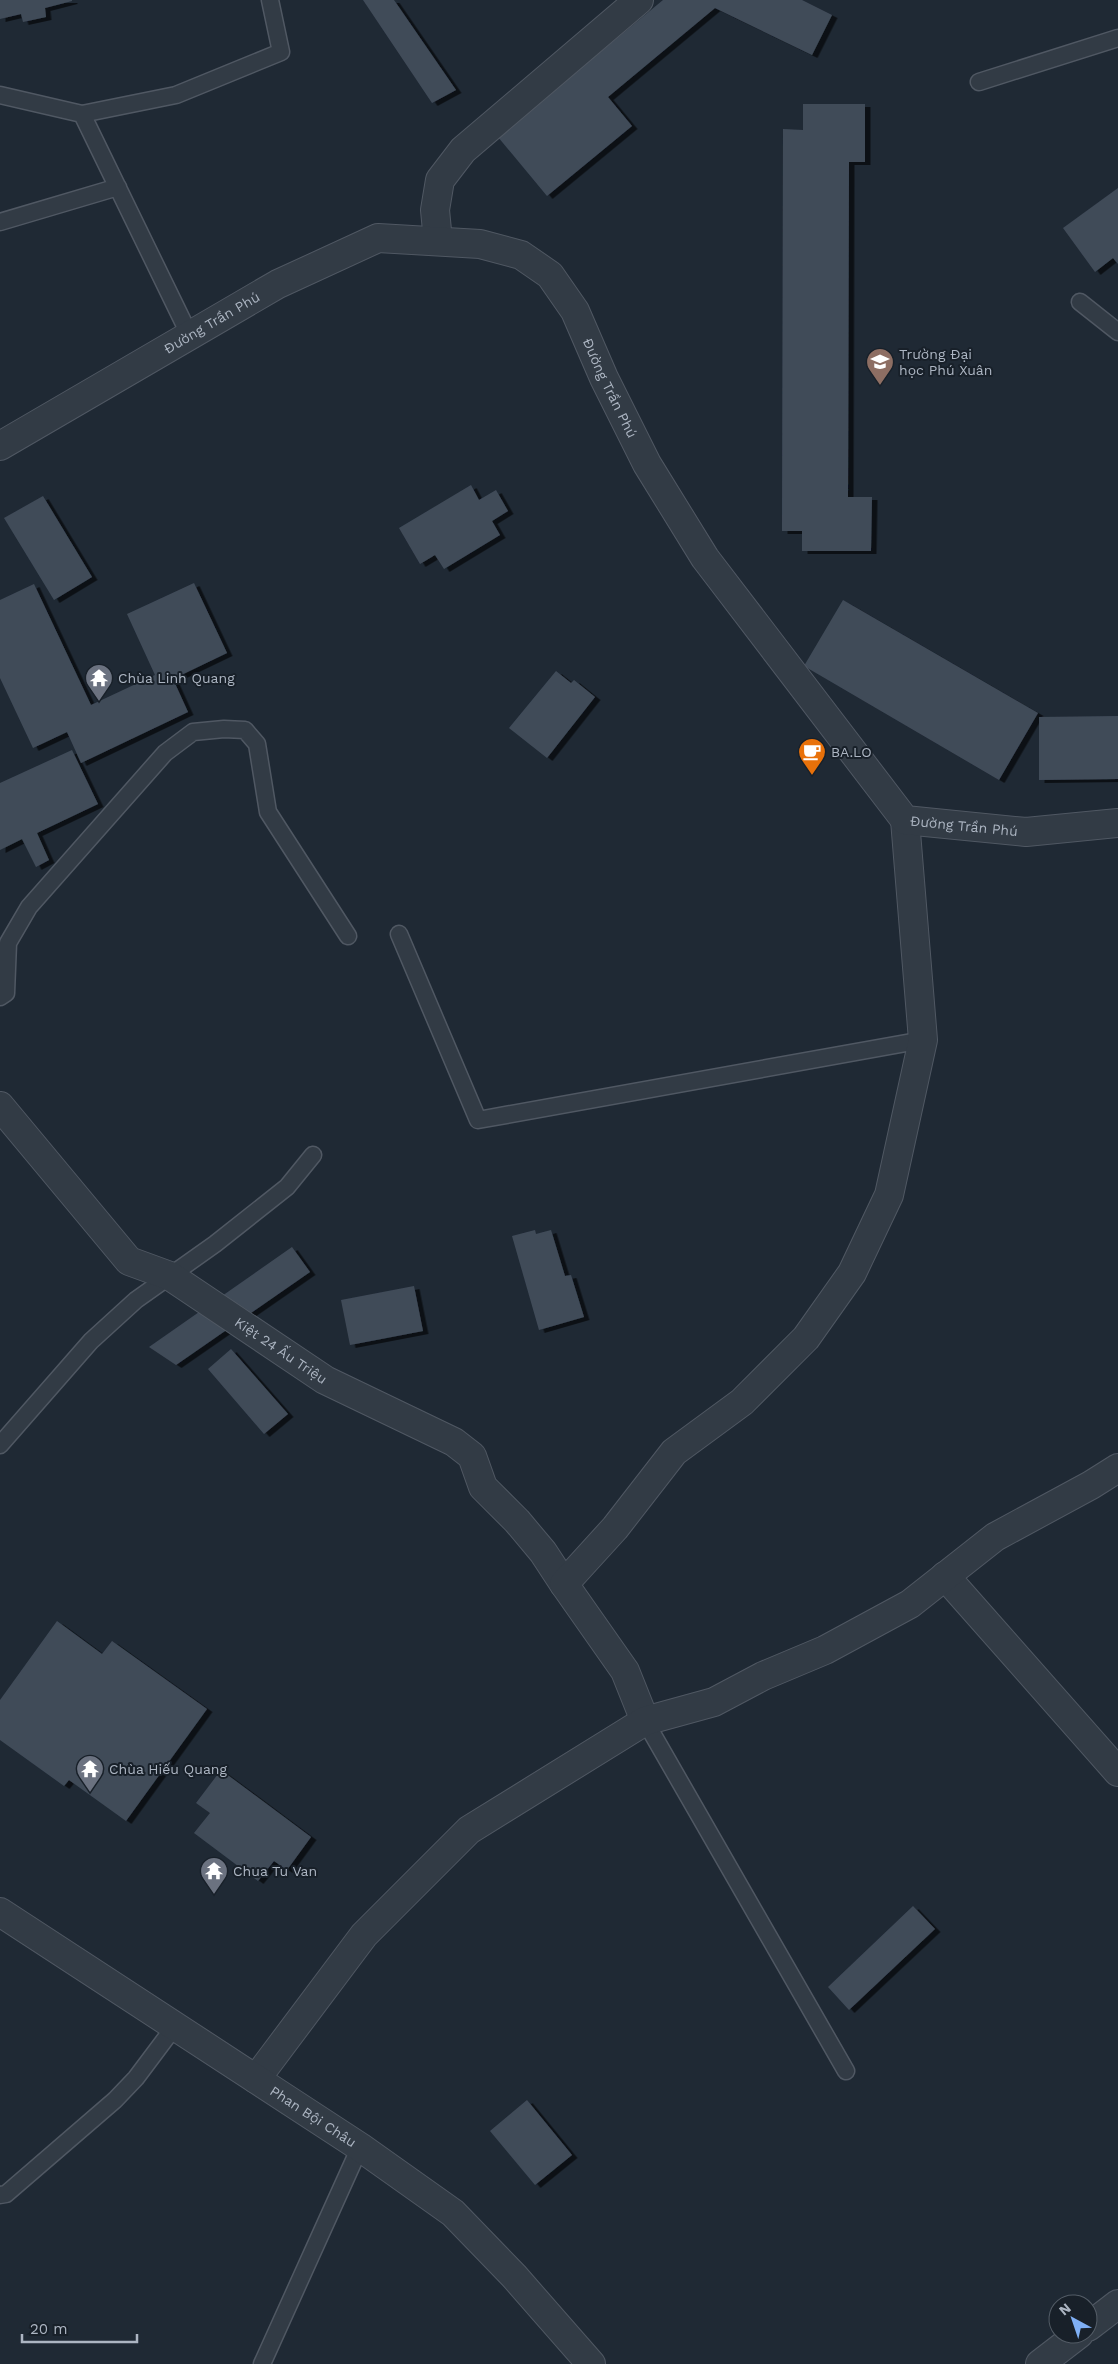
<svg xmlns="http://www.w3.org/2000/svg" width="1118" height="2364" font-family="'Work Sans',sans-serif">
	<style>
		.building { fill: #404b59; filter: url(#shadow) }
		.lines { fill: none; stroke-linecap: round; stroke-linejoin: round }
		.service-casing { stroke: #505863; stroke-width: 19 }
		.minor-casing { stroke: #505863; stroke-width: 30 }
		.tertiary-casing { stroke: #505863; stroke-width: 30 }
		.service { stroke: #323b45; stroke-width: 16 }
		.minor { stroke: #323b45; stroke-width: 28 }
		.tertiary { stroke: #323b45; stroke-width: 28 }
		.labels { text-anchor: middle; stroke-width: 4; stroke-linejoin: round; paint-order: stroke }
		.street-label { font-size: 14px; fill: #acb5c2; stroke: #182029 }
		.poi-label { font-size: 14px; fill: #acb5c2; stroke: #182029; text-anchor: start }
	</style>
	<defs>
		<filter id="shadow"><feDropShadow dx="5.5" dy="3" stdDeviation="0" flood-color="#0009"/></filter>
	</defs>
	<rect width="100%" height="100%" fill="#1f2934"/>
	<!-- building -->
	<path class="building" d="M0,0h72v1l-27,7 1,9 -23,5 -2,-8 -21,5z
		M363,0h31l62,90 -24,13z
		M663,0h139l30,15 -20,40 -97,-47 -107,89 24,29 -85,70 -49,-59z
		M803,104h62v58h-16l-1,335h24l-1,54h-69v-20h-20l1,-402 20,1z
		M1118,188v76l-5,-6 -18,14 -32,-44z
		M471,485l8,15 17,-10 12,21 -16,10 8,14 -56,34 -9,-14 -15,9 -21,-36z
		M43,496l49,81 -38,23 -50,-82z
		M194,583l33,70 -54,26 15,33 -107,51 -14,-31 -34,16 -33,-70v-78l34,-16 57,121 64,-30 -28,-61z
		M843,600l195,113 -39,67 -195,-114z
		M556,671l15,12 3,-3 21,17 -48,61 -38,-30z
		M1118,716v63l-79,1v-63z
		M72,750l26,54 -61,29 12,27 -13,7 -14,-28 -22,11v-67z
		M535,1230l1,4 15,-4 14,46 6,-1 13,42 -45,13 -27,-94z
		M292,1247l18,25 -134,93 -27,-18z
		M414,1286l9,45 -73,14 -9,-45z
		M231,1349l57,65 -24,20 -56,-65z
		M57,1621l45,33 10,-13 95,68 -81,112 -57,-41 -5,6 -64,-46v-40z
		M221,1770l90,67 -24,33 -13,-9 -16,20 -64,-48 16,-20 -14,-10z
		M913,1906l22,23 -86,81 -21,-23z
		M527,2100l45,55 -37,30 -45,-54z"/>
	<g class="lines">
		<defs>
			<path id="service" d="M979,82l139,-44
				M0,95l82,19 94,-19 105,-43 -11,-52
				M82,114l108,222
				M0,222l118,-35
				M1080,302l38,30
				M399,934l79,186 445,-80
				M0,997l6,-4 2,-50 21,-36 136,-154 28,-21 31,-3 21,1 12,14 11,68 80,124
				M0,1445l91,-104 45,-41 79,-56 72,-57 26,-32
				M645,1721l201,350
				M0,2195l6,-1 109,-94 21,-22 39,-52
				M262,2364l98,-217"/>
			<g id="minor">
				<path d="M438,241l-3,-31 5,-30 23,-30 176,-150"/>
				<path id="s1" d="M0,1106l129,155 41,15 155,104 129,62 18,14 11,31 34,34 26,31 21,32"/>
				<path d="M945,1576l173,196"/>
				<path d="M645,1721l-20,-50 -61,-87 51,-56 59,-76 68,-50 64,-64 46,-65 37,-78 34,-155 -18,-220"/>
				<path d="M256,2079l108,-144 105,-105 176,-109 69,-19 49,-26 62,-26 85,-46 85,-67 96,-52 27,-17"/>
				<path d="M1088,2327l30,-23"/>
				<path d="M1040,2364l39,-30"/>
			</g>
			<g id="tertiary">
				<path id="s2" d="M0,446l278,-162 100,-46 102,6 41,11 29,20 25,36 29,67 43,86 58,94 200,262 121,12 92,-9"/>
				<path id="s3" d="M0,1912l360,235 93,66 61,63 77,88"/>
			</g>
		</defs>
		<!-- service casing -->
		<use href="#service" class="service-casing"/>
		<!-- minor casing -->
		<use href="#minor" class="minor-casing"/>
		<!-- tertiary casing -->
		<use href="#tertiary" class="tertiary-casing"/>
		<!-- service -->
		<use href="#service" class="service"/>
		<!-- minor -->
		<use href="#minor" class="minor"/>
		<!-- tertiary -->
		<use href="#tertiary" class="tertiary"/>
	</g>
	<!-- icons -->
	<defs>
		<symbol id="university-pin" viewBox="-11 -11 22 30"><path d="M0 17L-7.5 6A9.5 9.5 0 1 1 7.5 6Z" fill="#8d6e63" stroke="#182029"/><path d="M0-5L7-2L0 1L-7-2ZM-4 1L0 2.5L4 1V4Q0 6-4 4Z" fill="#fff"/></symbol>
		<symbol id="temple-pin" viewBox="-11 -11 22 30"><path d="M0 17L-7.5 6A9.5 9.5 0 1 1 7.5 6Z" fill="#6b7280" stroke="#182029"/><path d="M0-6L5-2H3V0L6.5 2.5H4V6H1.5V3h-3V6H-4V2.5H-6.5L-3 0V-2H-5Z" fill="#fff"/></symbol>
		<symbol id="cafe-pin" viewBox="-11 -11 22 30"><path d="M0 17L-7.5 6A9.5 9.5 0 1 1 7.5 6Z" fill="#e8710a" stroke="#182029"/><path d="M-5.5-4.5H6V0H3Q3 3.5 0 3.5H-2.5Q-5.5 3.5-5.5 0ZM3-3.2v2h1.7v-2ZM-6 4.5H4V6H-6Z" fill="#fff"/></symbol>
	</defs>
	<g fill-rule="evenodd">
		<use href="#university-pin" x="864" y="346" width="32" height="43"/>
		<use href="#temple-pin" x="83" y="662" width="32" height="43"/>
		<use href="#cafe-pin" x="796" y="736" width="32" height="43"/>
		<use href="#temple-pin" x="74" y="1753" width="32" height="43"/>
		<use href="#temple-pin" x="198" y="1855" width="32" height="43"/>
	</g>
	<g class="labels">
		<!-- street labels -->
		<g class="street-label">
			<text dy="5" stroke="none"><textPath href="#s2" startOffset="245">Đường Trần Phú</textPath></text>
			<text dy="5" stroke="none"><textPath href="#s2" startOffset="740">Đường Trần Phú</textPath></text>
			<text dy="5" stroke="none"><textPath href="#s2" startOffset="1324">Đường Trần Phú</textPath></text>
			<text dy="5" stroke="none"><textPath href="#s1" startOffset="379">Kiệt 24 Ấu Triệu</textPath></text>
			<text dy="5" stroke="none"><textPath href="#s3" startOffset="374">Phan Bội Châu</textPath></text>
		</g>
		<!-- poi labels -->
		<g class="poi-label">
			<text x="899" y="359">Trường Đại<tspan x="899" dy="16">học Phú Xuân</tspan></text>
			<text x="118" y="683">Chùa Linh Quang</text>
			<text x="831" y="757">BA.LO</text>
			<text x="109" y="1774">Chùa Hiếu Quang</text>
			<text x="233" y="1876">Chua Tu Van</text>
		</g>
	</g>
	<!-- north arrow -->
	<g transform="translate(1073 2319) rotate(320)"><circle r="24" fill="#182029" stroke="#535c66"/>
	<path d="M0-4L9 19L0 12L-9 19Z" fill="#7faff4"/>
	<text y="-8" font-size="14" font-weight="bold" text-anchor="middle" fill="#acb5c2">N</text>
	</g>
	<!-- scale -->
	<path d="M22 2334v8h115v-8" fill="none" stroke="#acb5c2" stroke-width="2.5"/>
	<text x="30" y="2334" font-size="15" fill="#acb5c2" stroke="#182029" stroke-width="4" paint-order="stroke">20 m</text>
</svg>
